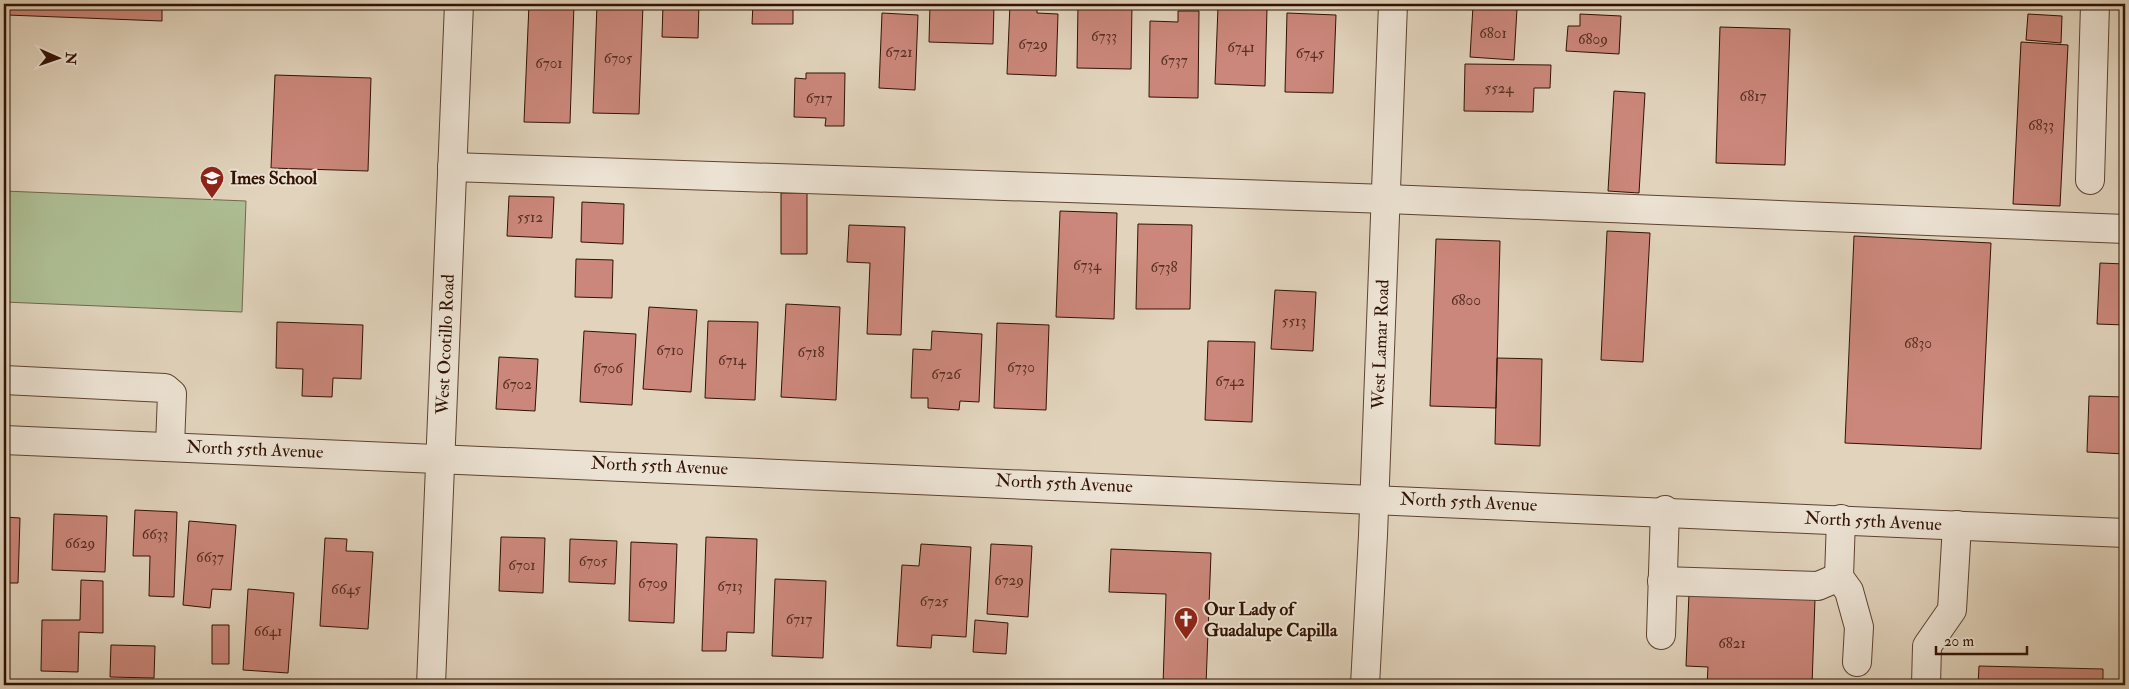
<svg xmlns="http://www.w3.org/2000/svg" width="2129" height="689" font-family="'IM FELL Double Pica',serif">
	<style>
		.green { fill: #aebe94; stroke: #70684c }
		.building { fill: #cb877b; stroke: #311203 }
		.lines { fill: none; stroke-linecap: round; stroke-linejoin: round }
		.minor-casing { stroke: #5d4231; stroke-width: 30 }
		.minor { stroke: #ece2d3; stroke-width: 28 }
		.labels { text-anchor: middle; stroke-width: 4; stroke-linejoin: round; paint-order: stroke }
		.number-label { font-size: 15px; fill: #582f21 }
		.poi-label { font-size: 18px; font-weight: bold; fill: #311203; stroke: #ece2d3; text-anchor: start }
		.street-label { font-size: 18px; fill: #311203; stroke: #ece2d3 }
	</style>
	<rect width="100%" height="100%" fill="#e1d3bc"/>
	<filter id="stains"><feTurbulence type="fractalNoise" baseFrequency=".004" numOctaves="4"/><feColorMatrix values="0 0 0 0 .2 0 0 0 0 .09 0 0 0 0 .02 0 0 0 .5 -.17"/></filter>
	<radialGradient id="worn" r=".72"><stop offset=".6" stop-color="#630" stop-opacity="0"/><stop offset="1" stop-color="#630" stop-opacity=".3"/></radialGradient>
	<!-- green -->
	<path class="green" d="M4,191l242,10 -4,111 -238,-10z"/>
	<!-- building -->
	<path class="building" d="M7,4h155v17l-155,-6z
		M306,4h56v4l-57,-2z
		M529,4h45l-4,119 -46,-1z
		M597,4h46l-4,110 -46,-1z
		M663,4h36l-1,34 -36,-1z
		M753,4h40v20h-41z
		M930,4h64l-1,40 -64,-2z
		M1010,4h27v9l21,1 -2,62 -49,-2z
		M1078,4h54l-1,65 -54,-1z
		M1473,6l44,3 -3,51 -44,-3z
		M1218,7l49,2 -2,77 -50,-2z
		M1178,11h21l-1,87 -49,-1 1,-76 28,1z
		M882,13l36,2 -3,75 -36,-2z
		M1287,13l49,2 -3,78 -48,-1z
		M1580,14l41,2 -2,38 -53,-3 2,-25h12z
		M2028,14l34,2 -1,27 -35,-3z
		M1720,27l70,2 -5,136 -69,-2z
		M2021,42l47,3 -8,161 -47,-2z
		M1465,64l86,1 -1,23h-16l-1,24 -69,-1z
		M806,73h39l-1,53h-19l1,-8 -32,-1 1,-39 11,1z
		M275,75l96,3 -3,93 -97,-3z
		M1614,91l31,2 -6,100 -31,-2z
		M781,193h26v61h-26z
		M509,196l45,1 -2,41 -45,-2z
		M582,202l42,2 -1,40 -42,-2z
		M1060,211l57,2 -3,106 -58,-2z
		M1138,224l54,1 -2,84h-54z
		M849,225l56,2 -4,108 -34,-1 3,-71 -23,-1z
		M1607,231l43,2 -7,129 -42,-2z
		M1854,236l137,7 -10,206 -136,-6z
		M1436,239l64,2 -4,167 -66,-2z
		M576,259l37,1 -1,38 -37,-1z
		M2100,263l25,1v61l-28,-1z
		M1275,290l41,2 -3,59 -42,-2z
		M786,304l54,3 -4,93 -55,-3z
		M649,307l48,3 -6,82 -48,-3z
		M708,321l50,1 -3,78 -50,-2z
		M277,322l86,3 -2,54 -28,-1 -1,19 -30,-1 1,-27 -27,-1z
		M997,323l52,2 -3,85 -52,-2z
		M584,331l52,3 -4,71 -52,-3z
		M932,331l50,3 -3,68 -19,-1 -1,9 -31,-2v-10h-17l2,-49 18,1z
		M1208,341l47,1 -3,80 -47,-2z
		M499,357l39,2 -3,52 -39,-2z
		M1497,358l45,1 -2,87 -45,-2z
		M2089,396l36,1v57l-38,-2z
		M135,510l42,2 -3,85 -25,-1 1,-40h-17z
		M54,514l53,2 -2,56 -53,-2z
		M4,517l16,1 -2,65h-14z
		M189,521l47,4 -5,65 -19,-1 -2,19 -27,-3z
		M501,537l44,1 -2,55 -44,-2z
		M706,537l51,2 -3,94 -27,-1 -1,19h-24z
		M325,538l22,1 -1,12 27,1 -5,77 -48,-3z
		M570,539l47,2 -2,43 -46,-2z
		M631,542l46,2 -3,79 -45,-2z
		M921,544l50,3 -5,90 -34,-2 -1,13 -34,-2 5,-81 17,1z
		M991,544l41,2 -4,71 -41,-3z
		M1111,549l100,4 -5,132h-43l3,-91 -57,-2z
		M775,579l51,2 -3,77 -51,-2z
		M81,580l22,1v52l-24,-1 -1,40 -37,-1 1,-51h38z
		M248,589l46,4 -6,80 -45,-3z
		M1689,593l126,6 -3,86h-105l1,-18 -22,-1z
		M975,620l33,3 -2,31 -33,-2z
		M212,625h17v39h-17z
		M111,645l44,1 -1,32 -44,-1z
		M1979,666l124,3v16h-125z"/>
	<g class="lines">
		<defs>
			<g id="minor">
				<path d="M452,167l935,32 738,30"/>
				<path d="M2090,180l5,-176"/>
				<path d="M4,380l161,8 7,6 -2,52"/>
				<path id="s1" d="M4,440c707,25 1414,59 2121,93"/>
				<path d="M1841,519l-2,58 10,14 10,36 -2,35"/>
				<path d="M1662,581l156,5 21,-9"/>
				<path d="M1661,635l4,-125"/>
				<path id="s2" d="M431,685l28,-681"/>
				<path id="s3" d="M1365,685l8,-150 20,-531"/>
				<path d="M1926,685l1,-39 25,-36 5,-85"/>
			</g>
		</defs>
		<!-- minor casing -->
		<use href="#minor" class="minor-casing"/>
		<!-- minor -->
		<use href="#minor" class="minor"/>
	</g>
	<!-- icons -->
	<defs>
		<symbol id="school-pin" viewBox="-11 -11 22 30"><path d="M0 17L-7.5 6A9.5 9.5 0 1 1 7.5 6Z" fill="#8f2418" stroke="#ece2d3"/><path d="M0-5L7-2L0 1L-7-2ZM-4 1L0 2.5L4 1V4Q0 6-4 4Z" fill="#fff"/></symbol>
		<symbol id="church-pin" viewBox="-11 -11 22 30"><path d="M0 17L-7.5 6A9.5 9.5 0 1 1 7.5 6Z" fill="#8f2418" stroke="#ece2d3"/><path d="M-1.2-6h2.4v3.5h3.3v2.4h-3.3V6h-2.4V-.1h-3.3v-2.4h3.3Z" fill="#fff"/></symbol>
	</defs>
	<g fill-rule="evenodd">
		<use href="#school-pin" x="198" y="164" width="28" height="38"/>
		<use href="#church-pin" x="1172" y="605" width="28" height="38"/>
	</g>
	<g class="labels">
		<!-- number labels -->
		<g class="number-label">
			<text x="1493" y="38">6801</text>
			<text x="1104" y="41">6733</text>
			<text x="1593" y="44">6809</text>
			<text x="1033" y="49">6729</text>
			<text x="1241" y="52">6741</text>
			<text x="899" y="57">6721</text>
			<text x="1310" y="58">6745</text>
			<text x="618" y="63">6705</text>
			<text x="1174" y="65">6737</text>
			<text x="549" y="68">6701</text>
			<text x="1499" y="93">5524</text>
			<text x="1753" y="101">6817</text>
			<text x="819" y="103">6717</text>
			<text x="2041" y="130">6833</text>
			<text x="530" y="222">5512</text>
			<text x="1087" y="270">6734</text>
			<text x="1164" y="272">6738</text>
			<text x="1466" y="305">6800</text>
			<text x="1294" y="326">5513</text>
			<text x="1918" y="348">6830</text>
			<text x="670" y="355">6710</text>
			<text x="811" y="357">6718</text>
			<text x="732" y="365">6714</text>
			<text x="1021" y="372">6730</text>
			<text x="608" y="373">6706</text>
			<text x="946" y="379">6726</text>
			<text x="1230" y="386">6742</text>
			<text x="517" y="389">6702</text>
			<text x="155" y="539">6633</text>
			<text x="80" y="548">6629</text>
			<text x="210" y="562">6637</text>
			<text x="593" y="566">6705</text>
			<text x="522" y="570">6701</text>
			<text x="1009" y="585">6729</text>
			<text x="653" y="588">6709</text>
			<text x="730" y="591">6713</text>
			<text x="346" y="594">6645</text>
			<text x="934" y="606">6725</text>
			<text x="799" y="624">6717</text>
			<text x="268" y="636">6641</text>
			<text x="1732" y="648">6821</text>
		</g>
		<!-- poi labels -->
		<g class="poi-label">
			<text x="230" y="184">Imes School</text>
			<text x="1204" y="615">Our Lady of<tspan x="1204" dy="21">Guadalupe Capilla</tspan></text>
		</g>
		<!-- street labels -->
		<g class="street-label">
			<text dy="6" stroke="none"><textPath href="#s2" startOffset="341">West Ocotillo Road</textPath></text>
			<text dy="6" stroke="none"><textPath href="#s3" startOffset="341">West Lamar Road</textPath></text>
			<text dy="6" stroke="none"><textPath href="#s1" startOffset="251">North 55th Avenue</textPath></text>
			<text dy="6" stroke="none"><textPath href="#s1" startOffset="656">North 55th Avenue</textPath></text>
			<text dy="6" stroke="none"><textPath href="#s1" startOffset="1061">North 55th Avenue</textPath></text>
			<text dy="6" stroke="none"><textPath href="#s1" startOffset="1466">North 55th Avenue</textPath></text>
			<text dy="6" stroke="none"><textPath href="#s1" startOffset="1871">North 55th Avenue</textPath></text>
		</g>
	</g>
	<!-- margin -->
	<rect width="2129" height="689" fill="none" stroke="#e1d3bc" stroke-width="20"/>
	<rect x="5" y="5" width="2119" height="679" fill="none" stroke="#311203" stroke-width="2.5"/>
	<rect x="10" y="10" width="2109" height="669" fill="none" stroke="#311203"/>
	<!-- north arrow -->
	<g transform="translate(58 58) rotate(92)" stroke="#ece2d3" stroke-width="4" paint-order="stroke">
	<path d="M0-4L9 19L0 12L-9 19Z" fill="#311203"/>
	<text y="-8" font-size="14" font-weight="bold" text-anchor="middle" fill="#311203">N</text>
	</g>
	<!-- scale -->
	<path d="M1936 646v8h91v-8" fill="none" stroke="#311203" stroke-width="2.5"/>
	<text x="1944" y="646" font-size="15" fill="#311203" stroke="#ece2d3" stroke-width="4" paint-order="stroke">20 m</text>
	<rect width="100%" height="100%" filter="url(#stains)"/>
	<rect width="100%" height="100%" fill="url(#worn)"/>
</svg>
